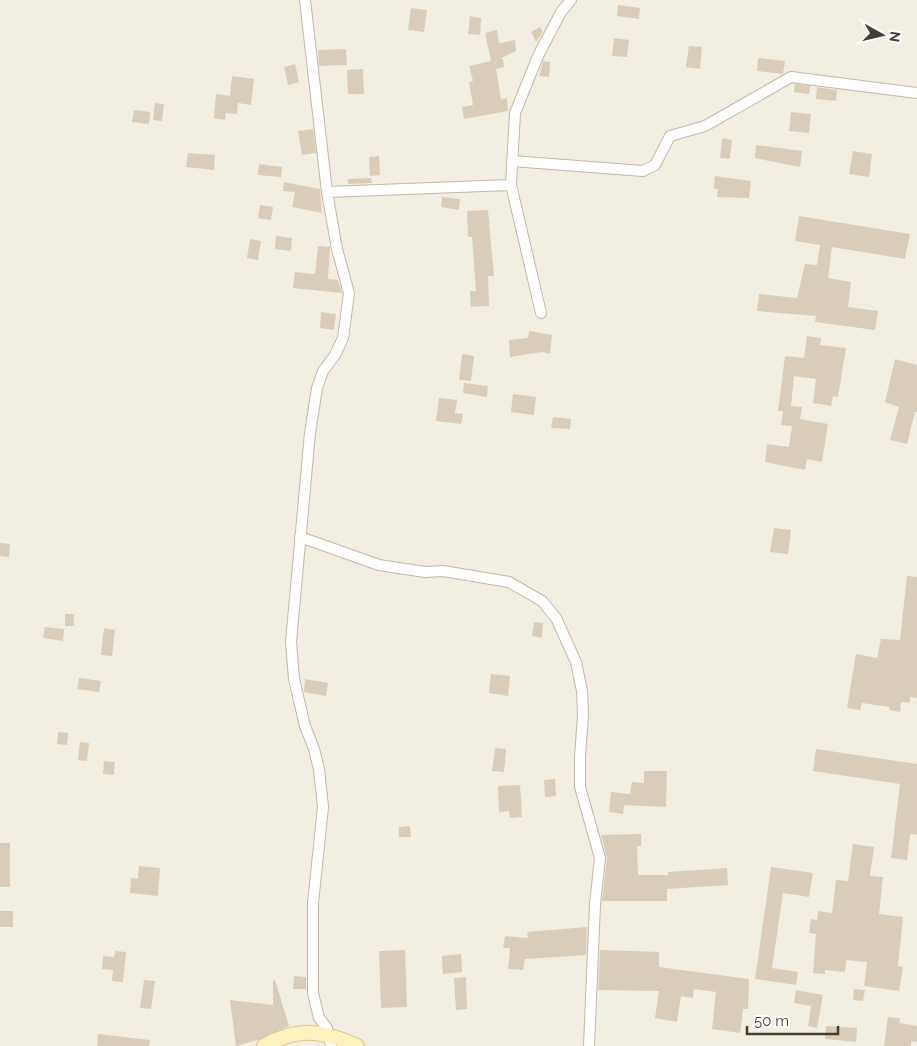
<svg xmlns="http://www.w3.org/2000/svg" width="917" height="1046" font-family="Raleway,sans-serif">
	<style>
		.building { fill: #d9cdba }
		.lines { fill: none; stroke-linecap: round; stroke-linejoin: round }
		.minor-casing { stroke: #c2b9a7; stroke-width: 12 }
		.secondary-casing { stroke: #dbc88f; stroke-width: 16 }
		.minor { stroke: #fff; stroke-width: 10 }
		.secondary { stroke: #fff1c0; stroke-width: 14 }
	</style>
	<rect width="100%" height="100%" fill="#f3eee2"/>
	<!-- building -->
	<path class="building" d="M618,5l22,3 -1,11 -22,-3z
		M411,8l16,2 -3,22 -16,-2z
		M470,16l11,2 -1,17 -12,-1z
		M540,27l3,5 -7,10 -5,-10z
		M497,30l2,13 16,-3 1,11 -16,8h3l1,8 -8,2 5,30 6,-1 1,13 -44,8 -2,-12 11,-2 -4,-23 4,-1 -4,-15 22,-5 -6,-28z
		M614,38l15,2 -2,17 -15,-1z
		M689,46l13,1 -2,22 -14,-2z
		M346,49l1,16 -28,1 -1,-16z
		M758,58l27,3 -2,13 -26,-3z
		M543,61l7,1 -1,15 -10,-1z
		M295,64l4,18 -11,3 -4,-18z
		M363,69l1,25h-16l-1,-24z
		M232,76l22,3 -3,26 -13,-2 -1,11 -11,-1 -1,7 -11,-2 2,-24 14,2z
		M795,84l15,2 -1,8 -15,-2z
		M817,87l20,3 -1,11 -20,-2z
		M155,103l9,1 -2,17 -9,-1z
		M134,110l16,2 -1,12 -17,-2z
		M791,112l20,2 -2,19 -20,-2z
		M313,129l3,24 -14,2 -4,-24z
		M722,138l10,2 -2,19 -10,-1z
		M756,145l46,6 -2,16 -45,-9z
		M853,151l19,3 -3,23 -20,-3z
		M188,153l27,2 -1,15 -28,-3z
		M379,156l1,19 -10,1 -1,-19z
		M259,164l23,3 -1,10 -23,-2z
		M715,176l36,5 -2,17 -32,-1 1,-8h-4z
		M371,178l1,5 -24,1v-5z
		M284,182l36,7 2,24 -30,-6 3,-15 -12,-1z
		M442,197l18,2 -1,11 -18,-3z
		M260,205l13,2 -2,13 -13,-2z
		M488,210l6,66h-6l1,30 -18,1 -1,-16h6l-4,-54h-4l-1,-26z
		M799,216l111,18 -5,25 -73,-12 -4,31 23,4 -3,25 30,4 -3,19 -60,-8 1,-6 -59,-5 2,-17 38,4 8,-34 12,1 3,-20 -25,-4z
		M276,236l16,2 -1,13 -16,-2z
		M250,239l11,2 -3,19 -11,-2z
		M318,246l12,1 -2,32 10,1 4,13 -49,-5 2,-16 20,2z
		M321,312l15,2 -2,16 -14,-2z
		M529,331l23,4 -2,19 -8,-2 -32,5 -1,-17 19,-2z
		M807,336l14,2 -1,7 26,3 -8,49 -5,-1 -2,10 -18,-3 3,-24 -22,-3 -3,30 11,1 -2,12 28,5 -6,38 -15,-3 -2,11 -40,-8 2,-18 22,3 3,-21 -11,-1 2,-14h-5l7,-55 19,2z
		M462,354l12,2 -3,25 -12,-1z
		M895,359l22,6v47h-2l-8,32 -17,-4 9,-33 -14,-5z
		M464,383l24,3 -1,11 -24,-4z
		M513,394l23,3 -2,18 -23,-3z
		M439,398l18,2 -2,13 8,1 -2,10 -25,-3z
		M553,417l18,2 -1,10 -19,-1z
		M774,528l17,2 -3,24 -18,-2z
		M0,543l10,1 -1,13 -9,-1z
		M907,576l10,1v121l-7,-1v6l-9,-1 -1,10 -11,-2v-3l-27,-4 -2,7 -13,-2 9,-54 21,4 4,-19 19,1z
		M65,614h9v12h-9z
		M534,622l9,1 -1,15 -10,-2z
		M45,627l19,2 -1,12 -20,-3z
		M104,628l11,2 -3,26 -11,-1z
		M491,674l19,2 -2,20 -19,-3z
		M79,678l22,3 -2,11 -22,-3z
		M305,679l23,4 -2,13 -22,-4z
		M58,732l10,1 -1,12 -10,-1z
		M80,742l9,1 -2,18 -9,-1z
		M495,748l11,1 -2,23 -12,-1z
		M816,749l101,15v71l-7,-1 -3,26 -16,-2 9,-74 -87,-13z
		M104,761l11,1 -1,13 -11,-1z
		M644,771h23l-1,36 -42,-2 -1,9 -14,-2 2,-20 19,2 2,-12 12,1z
		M555,779l1,17 -11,1 -1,-17z
		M520,785l2,32 -12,1 -1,-7 -10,1 -1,-26z
		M410,826l1,11h-12v-10z
		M641,834v12h-4l1,29h30v-3l59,-4 1,17 -61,4v12h-65l5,-43 -6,-23z
		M0,843h10v44h-10z
		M853,844l21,3 -4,29 13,1 -4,37 24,3 -5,49 5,1 -4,24 -35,-5 3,-24 -21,-2 -1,12 -20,-2v4l-12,-1 3,-39 -7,-1 2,-14 6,1 1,-9 14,2 4,-33 12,1z
		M139,866l21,2 -2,28 -28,-3 1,-15 7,1z
		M771,867l42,6 -4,24 -26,-4 -11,75 26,4 -2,13 -41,-6z
		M0,911h13v16h-13z
		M587,927l-1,28 -61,4 -2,11 -15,-1 2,-21h-7l2,-12 23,2 -1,-6z
		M405,950l2,57 -26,1 -2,-57z
		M600,950l59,2v15l90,12 -1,30h-5l-3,24 -28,-4 4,-37 -22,-3 -1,9 -12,-2 -4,26 -22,-4 4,-27 -61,-1z
		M115,951l11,1 -3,30 -11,-1 1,-11 -11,-1 1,-13 11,1z
		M461,954l1,18 -19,2 -1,-18z
		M294,976l12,1v12h-13z
		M466,977l1,32 -11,1 -2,-32z
		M144,980l11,1 -4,28 -11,-1z
		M275,980l14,46 -31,14 -22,6 -6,-46 43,5v-24z
		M854,989l11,1 -2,11 -10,-1z
		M796,990l27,5 -6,33 -9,-2 3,-20 -17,-3z
		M888,1017l12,1 -1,5 18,3v16l-6,-1v5h-27z
		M826,1026l31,2 -1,14 -31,-3z
		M98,1034l52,6 -1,6h-52z"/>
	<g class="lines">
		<defs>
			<path id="minor" d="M305,0l22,192 10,57 12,44 -6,45 -8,17 -12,16 -6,17 -7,45 -19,209 3,37 11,47 9,23 5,20 4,38 -10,96v90l6,25 8,10 4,18
				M512,161l131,10 12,-6 15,-29 35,-10 86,-49 126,16
				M327,192l184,-7
				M541,313l-30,-128 4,-72 23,-57 23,-44 10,-12
				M300,537l79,28 46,7 18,-1 66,11 33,19 14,17 20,44 6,29 1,24 -3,42v30l20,71 -5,46 -6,142"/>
			<path id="secondary" d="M264,1046c33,-19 59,-16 93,0"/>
		</defs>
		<!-- minor casing -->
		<use href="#minor" class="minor-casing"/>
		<!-- secondary casing -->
		<use href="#secondary" class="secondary-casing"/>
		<!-- minor -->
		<use href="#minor" class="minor"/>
		<!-- secondary -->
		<use href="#secondary" class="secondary"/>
	</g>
	<!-- north arrow -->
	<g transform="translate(882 35) rotate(98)" stroke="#ffffff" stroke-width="4" paint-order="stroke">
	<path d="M0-4L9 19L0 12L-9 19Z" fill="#453e32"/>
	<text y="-8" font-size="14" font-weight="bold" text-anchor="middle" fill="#453e32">N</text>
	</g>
	<!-- scale -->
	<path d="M747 1026v8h91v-8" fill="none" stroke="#453e32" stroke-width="2.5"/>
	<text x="754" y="1026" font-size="15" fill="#453e32" stroke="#ffffff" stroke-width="4" paint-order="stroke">50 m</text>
</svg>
